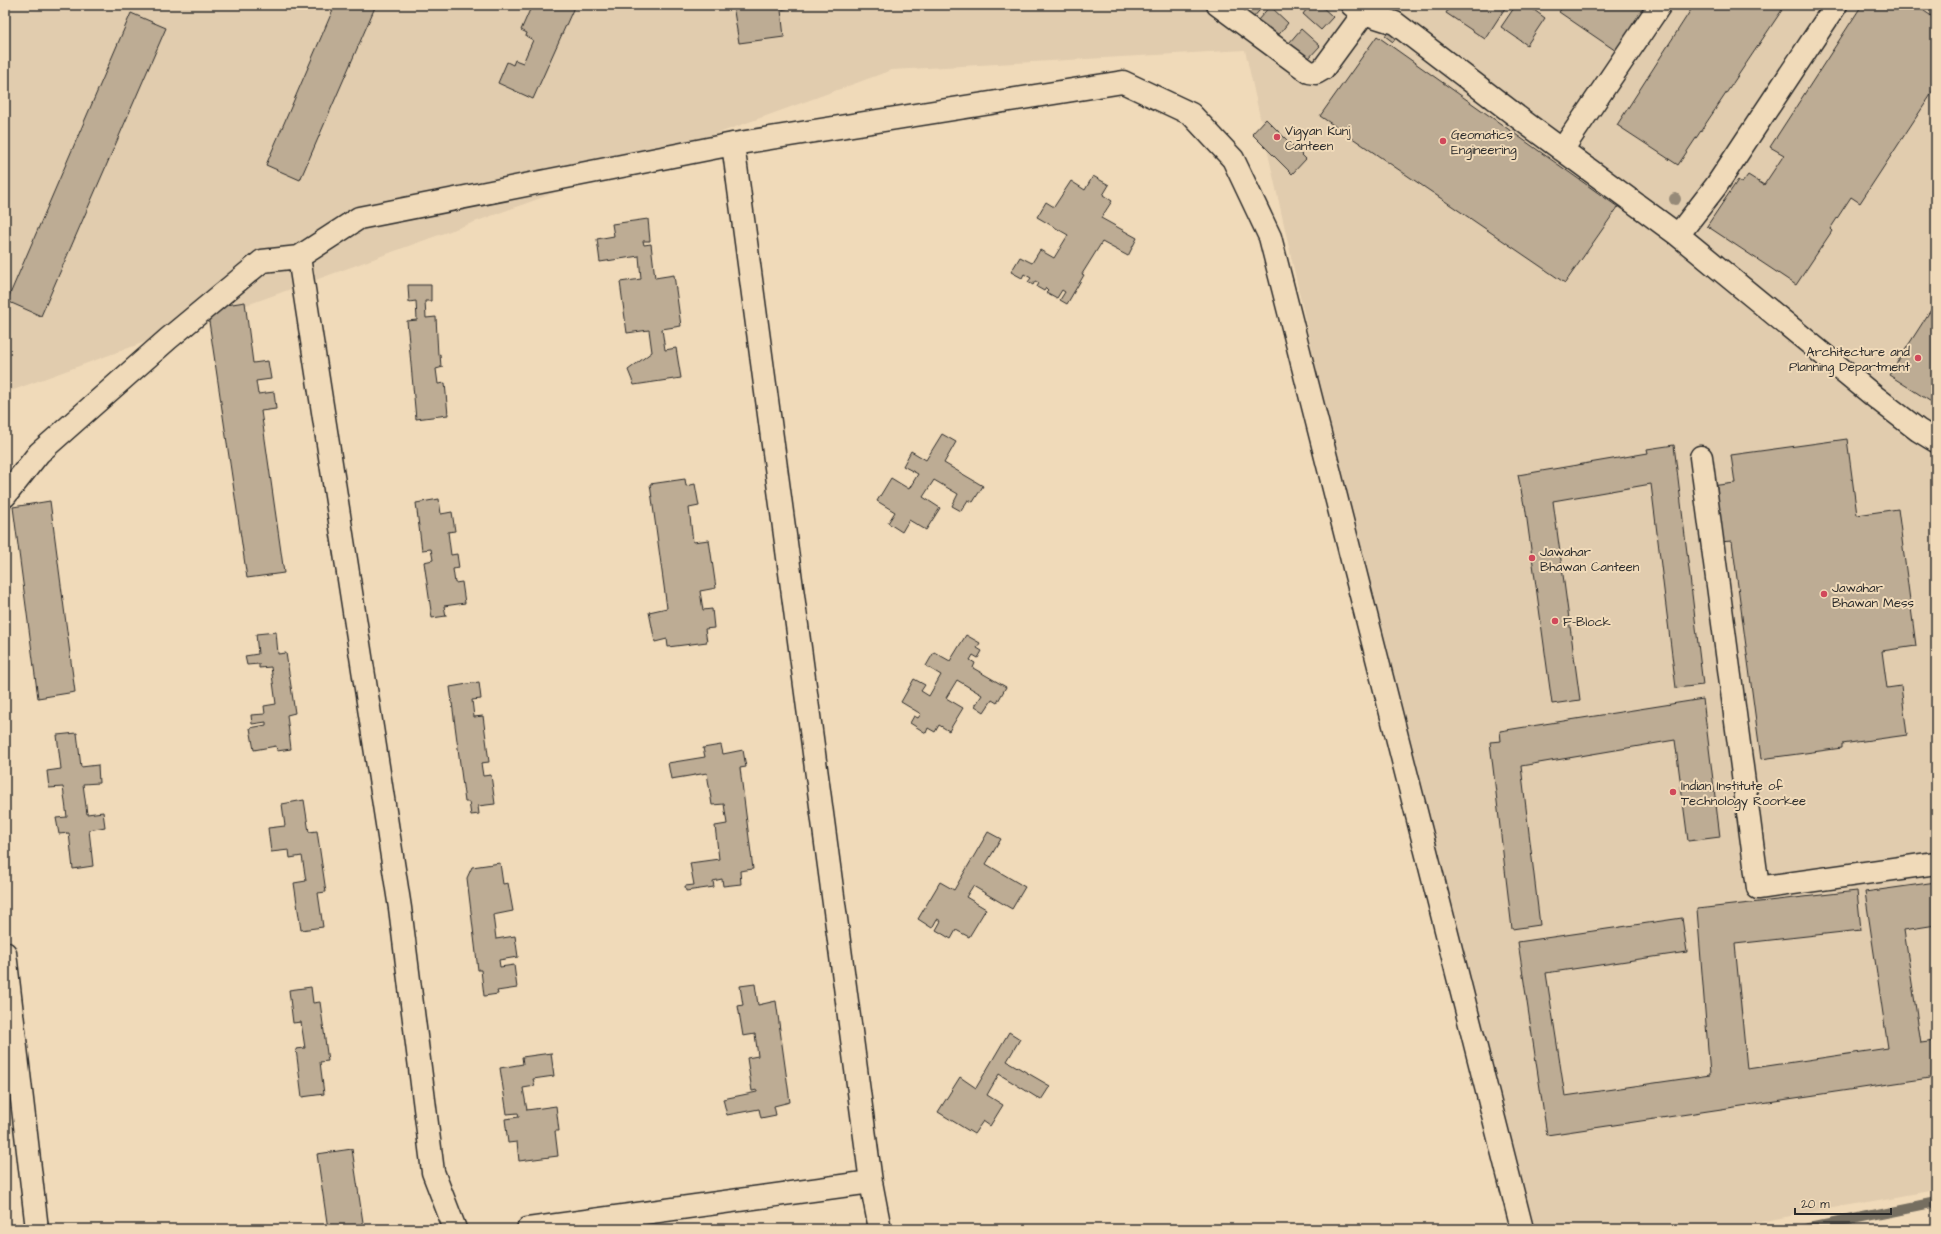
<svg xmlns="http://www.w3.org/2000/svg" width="1941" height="1234" font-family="'Architects Daughter',sans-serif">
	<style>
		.built { fill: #e1ccae }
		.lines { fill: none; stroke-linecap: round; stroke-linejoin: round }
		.stream { stroke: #756e60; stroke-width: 10 }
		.building { fill: #bdac94; stroke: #2b2b2b }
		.minor-casing { stroke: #2b2b2b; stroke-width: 25 }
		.minor { stroke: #f0dab9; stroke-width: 22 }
		.tree { fill: #968a78 }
		.poi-dot { fill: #d1495b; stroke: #f0dab9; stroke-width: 1.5 }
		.labels { text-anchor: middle; stroke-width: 4; stroke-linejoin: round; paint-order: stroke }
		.poi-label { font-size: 13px; fill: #2b2b2b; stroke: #f0dab9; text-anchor: start }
	</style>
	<rect width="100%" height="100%" fill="#f0dab9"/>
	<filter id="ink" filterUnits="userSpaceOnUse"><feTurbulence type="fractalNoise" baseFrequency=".025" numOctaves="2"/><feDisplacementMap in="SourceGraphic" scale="8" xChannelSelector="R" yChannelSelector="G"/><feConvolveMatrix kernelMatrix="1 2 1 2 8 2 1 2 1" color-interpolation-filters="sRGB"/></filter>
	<g filter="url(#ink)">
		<!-- built -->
		<path class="built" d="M5,5h1931v1185l-126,22 -83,17h-219l-263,-1179 -353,20 -887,323z"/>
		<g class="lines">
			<!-- stream -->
			<path class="stream" d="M1805,1229l131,-27"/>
		</g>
		<!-- building -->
		<path class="building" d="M335,5h41l-76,175 -34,-15z
			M532,5h43l-42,94 -35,-16 9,-21 6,3 2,-5 8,3 10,-23 -7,-4 1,-3 -6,-3z
			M733,5h32v3l18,-3h21l-23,5 3,27 -45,6z
			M1238,5h26l-11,13z
			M1310,5h10l13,12 -12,13 -18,-16z
			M1451,5h56l-22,34 -39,-26z
			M1516,5h21l-3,5 11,8 -18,27 -26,-18z
			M1564,5h87l-32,48 -60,-41z
			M1694,5h81l7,5 -104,155 -61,-40z
			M1862,5h53l21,14v68l-76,116 -9,-6 -21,32 2,2 -36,54 -89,-59 31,-46 4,3 6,-8 16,10 20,-30 -14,-8z
			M1270,6l18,17 -11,14 -19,-17z
			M131,13l35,15 -125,288 -34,-15z
			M1301,29l19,17 -12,13 -19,-16z
			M1389,30l8,6 -4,6 -8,-6z
			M1377,36l241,171 -53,76 -245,-167z
			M1266,119l40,40 -14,15 -40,-40z
			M1093,176l16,9 -6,10 9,6 -11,17 36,20 -9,18 -26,-14 -20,32 2,1 -17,29 -7,-4 5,-8 -3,-2 -5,8 -11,-6 2,-2 -2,-2 -2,3 -7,-4 2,-4 -4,-2 -2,4 -5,-3 3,-4 -7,-4 -2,4 -11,-6 9,-15 12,6 8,-13 14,8 14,-23 -31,-18 9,-15 8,5 17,-26 14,9z
			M648,219l2,22h-7l1,4 7,-1 4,34 19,-3 7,51 -19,3 3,21 11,-2 5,30 -47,7 -6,-15 24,-18 -3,-22 -22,3 -7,-51 21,-3 -2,-23 -39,6 -3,-23 17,-3 -2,-12z
			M408,285h23v16h-6l1,17 10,-1 2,38 2,-1 1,13h2l-7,2 2,15 7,-1 3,32 -32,4 -9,-98 10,-1 -1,-19 -7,1z
			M245,302l8,61 15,-2 3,18 -15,2 2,13 16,-2 2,17 -15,2 23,162 -37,5 -40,-270z
			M1936,302v103l-47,-30z
			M942,434l14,8 -12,21 39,23 -10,16 -5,-2 -7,11 -9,-5 6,-12 -24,-14 -11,17 17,11 -14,22 -17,-10 -7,12 -14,-9 7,-11 -18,-11 14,-23 18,11 9,-15 -15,-8 8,-15 15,9z
			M1847,439l10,76 41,-6 18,137 -34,5 5,37 14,-2 6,49 -65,9v4l-81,11 -29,-218 -13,1 -8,-56 24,-3 -4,-28z
			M1674,445l29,240 -27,3 -25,-204 -98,17 27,199 -28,4 -27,-199h-1l-6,-30 130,-22 -1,-4z
			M685,479l1,7 9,-2 4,22 -10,2 4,34 16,-2 7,48 -16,3 3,19 9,-1 2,19 -9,1 2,13 -39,5 -1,-8 -12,3 -6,-30 18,-4 -17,-124z
			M439,499l2,15 11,-2 3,19 -7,1 3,23 6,-1 2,14 -6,1 2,14 7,-1 3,21 -21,3 2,10 -14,2 -8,-56 9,-2 -2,-11 -9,1 -6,-47z
			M50,501l25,191 -37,6 -25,-191z
			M276,632l2,22 8,-1 9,60 -8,2 4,34 -14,2 -1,-5 -22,4 -4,-22 16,-3v-3l-14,2 -1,-9 14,-1 -1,-8 12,-2 -5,-37 -12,1v-4l-12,1 -2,-9 13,-2 -2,-20z
			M966,635l14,8 -3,5 5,3 -4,7 -5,-3 -3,5 5,3 -2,5 33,19 -9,16 -5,-3 -8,12 -9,-6 7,-11 -25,-15 -11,18 17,10 -14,23 -10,-6 -4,7 -7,-4 -2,5 -16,-10 4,-7 4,2 3,-4 -20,-12 13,-23 11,6 -4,6 8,5 12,-21 -15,-9 8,-14 16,9z
			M479,682l2,17 -9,1 2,17 9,-1 6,46 -8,1 2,13 8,-1 4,29 -17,2 1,8 -8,1 -2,-13h-4l-15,-115z
			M1703,699l17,138 -32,4 -13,-101 -154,26 19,159 -28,4 -22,-187 11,-1 -1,-10z
			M77,733l4,34 17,-2 1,18 -16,1 4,30 16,-2 2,15 -16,3 4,36 -20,3 -4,-36 -10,1 -3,-16 11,-1 -4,-30 -14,1 -2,-17 14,-2 -4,-34z
			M721,745l2,9 20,-4 3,17 -6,1 13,101 -13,2 1,13 -18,2 -1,-7 -9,2 1,6 -28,4 -1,-5 9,-1 -4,-22 29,-4 -4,-33 12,-2 -3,-20 -12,1 -5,-32 -36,6 -3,-16 37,-6 -2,-9z
			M304,800l5,32 8,-1 9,61 -8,1 5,34 -22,3 -7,-47 12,-2 -4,-25 -12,2 -1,-8 -18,2 -3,-24 17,-2 -3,-22z
			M988,832l13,7 -15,25 39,23 -13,22 -39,-23 -7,11 20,12 -17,28 -13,-7 -5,9 -15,-9 5,-9 -4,-2 -5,9 -14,-9 22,-37 14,8z
			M500,863l3,21 5,-1 5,28 -20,4 3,24 19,-3 3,21 -19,3 1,7 14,-2 3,23 -20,3 1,3 -14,2 -3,-26h-3l-11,-92 5,-11z
			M1936,882v43l-32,5 17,113 15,-2v36l-389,58 -29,-193 164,-24 5,34 -141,21 19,123 145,-21 -13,-166 160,-18 4,39 -126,14 12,125 141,-21 -23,-156z
			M755,984l3,21 18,-4 14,101 -16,4 2,9 -15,3 -2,-9 -32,6 -4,-16 34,-7v-2l-5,1 -5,-33 11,-2 -3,-22 -12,2 -5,-30 5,-1 -3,-19z
			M311,987l2,16 7,-1 8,59 -8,1 4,32 -22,3 -6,-48 9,-1 -4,-26 -8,1 -4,-33z
			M1009,1032l11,7 -13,22 43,25 -9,14 -42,-26 -12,21 16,10 -13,21 -7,-5 -9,13 -36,-22 22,-35 16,11z
			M551,1053l3,23 -21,3 2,7 -12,2 4,22 29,-4 3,25h-4l3,25 -39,5 -2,-19 -9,1 -3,-24 14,-2 -1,-4 -11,1 -7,-46 23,-4 -1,-7z
			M352,1149l12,80h-36l-11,-75z"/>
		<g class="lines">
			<defs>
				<path id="minor" d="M1218,5l91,67 7,1 7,-4 41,-56
					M1352,5l12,8 31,10 132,101 151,111
					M1836,5l-120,181 -38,49 196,161 44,34 18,11
					M733,144l138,1038 9,47
					M1562,150l98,-145
					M299,257l101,651 33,264 22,57
					M1701,457l57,431 178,-25
					M5,496l34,-43 129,-114 94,-78 37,-4 60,-39 374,-74 390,-62 68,32 42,45 37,78 252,992
					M5,953l32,276
					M528,1229l343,-47"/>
			</defs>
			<!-- minor casing -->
			<use href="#minor" class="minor-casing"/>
			<!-- minor -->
			<use href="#minor" class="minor"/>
		</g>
		<!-- trees -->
		<circle class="tree" cx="1675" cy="199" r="6"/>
	</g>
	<!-- markers -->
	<g class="poi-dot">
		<circle cx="1277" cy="137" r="4"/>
		<circle cx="1443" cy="141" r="4"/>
		<circle cx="1918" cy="358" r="4"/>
		<circle cx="1532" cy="558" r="4"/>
		<circle cx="1824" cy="594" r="4"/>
		<circle cx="1555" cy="621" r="4"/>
		<circle cx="1673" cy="792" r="4"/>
	</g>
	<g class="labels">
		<!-- poi labels -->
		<g class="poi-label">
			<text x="1285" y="135">Vigyan Kunj<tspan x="1285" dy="15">Canteen</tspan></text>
			<text x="1451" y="139">Geomatics<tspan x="1451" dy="15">Engineering</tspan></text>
			<text x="1910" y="356" text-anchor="end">Architecture and<tspan x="1910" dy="15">Planning Department</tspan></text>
			<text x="1540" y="556">Jawahar<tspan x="1540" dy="15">Bhawan Canteen</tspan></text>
			<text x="1832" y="592">Jawahar<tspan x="1832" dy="15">Bhawan Mess</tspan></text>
			<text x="1563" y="626">F-Block</text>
			<text x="1681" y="790">Indian Institute of<tspan x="1681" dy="15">Technology Roorkee</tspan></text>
		</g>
	</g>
	<!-- margin -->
	<rect width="1941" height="1234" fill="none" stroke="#f0dab9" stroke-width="20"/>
	<rect x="10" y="10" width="1921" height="1214" fill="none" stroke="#2b2b2b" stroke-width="1.5" filter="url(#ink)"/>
	<!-- scale -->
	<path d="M1795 1208v6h96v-6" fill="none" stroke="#2b2b2b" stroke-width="2"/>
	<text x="1801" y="1208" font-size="12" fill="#2b2b2b" stroke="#f0dab9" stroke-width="3" paint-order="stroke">20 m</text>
</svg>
